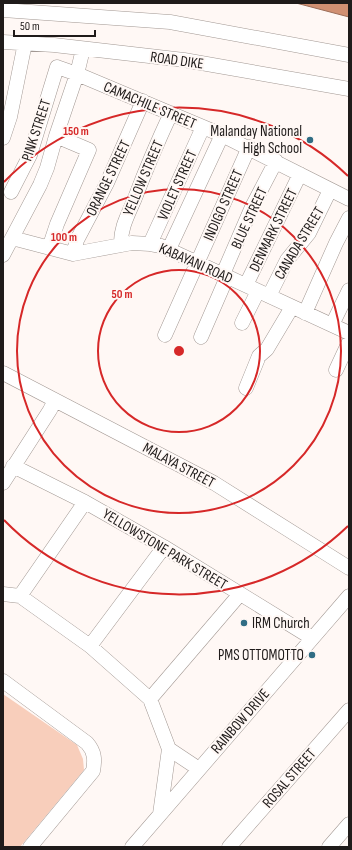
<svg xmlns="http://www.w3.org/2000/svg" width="352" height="850" font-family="'Sofia Sans Condensed',sans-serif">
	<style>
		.green { fill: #f8cebb }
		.water { fill: #d19072; stroke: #9c6d58 }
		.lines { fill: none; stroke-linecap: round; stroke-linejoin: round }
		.minor-casing { stroke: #a29893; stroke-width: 15 }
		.minor { stroke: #fff; stroke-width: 14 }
		.ring { fill: none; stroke: #d62828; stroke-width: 2 }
		.poi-dot { fill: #306d84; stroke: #fff8f5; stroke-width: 1.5 }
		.labels { text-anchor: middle; stroke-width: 4; stroke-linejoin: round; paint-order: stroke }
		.street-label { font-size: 15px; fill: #1f1b1a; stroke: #fff8f5 }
		.poi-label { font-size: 15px; fill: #1f1b1a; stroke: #fff8f5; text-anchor: end }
		.centre { fill: #d62828; stroke: #fff8f5; stroke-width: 2 }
		.ring-label { font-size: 12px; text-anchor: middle; font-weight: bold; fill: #d62828; stroke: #fff8f5; stroke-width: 4; stroke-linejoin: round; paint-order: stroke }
	</style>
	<rect width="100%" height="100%" fill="#fff8f5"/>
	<!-- green -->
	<path class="green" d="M3,694l74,51 6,14 1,11 -64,77h-17z"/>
	<!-- water -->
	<path class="water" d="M296,3h53v14z"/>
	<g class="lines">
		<defs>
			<path id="minor" d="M3,10l167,12 179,33
				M3,42l51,3 130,15 165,29
				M3,138l7,-21 15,-74
				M11,192l19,-37 27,-88 20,7 145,61 127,64
				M12,238l61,16 59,-11 18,1 11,2 188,87
				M150,244l53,-117
				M121,245c-1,-17 8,-32 14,-47 11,-29 23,-57 36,-85
				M49,248l8,-24 32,-74 -33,-14
				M169,249l53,-114
				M73,254l4,-14 30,-57 36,-82
				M3,255l37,-70 7,-17 9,-32 21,-62 6,-25
				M223,274l29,-67 24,-46
				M246,285l54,-111
				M269,296l18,-36 22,-27 21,-43
				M305,313l31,-70 13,-25
				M242,323l16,-32
				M332,325l17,-35
				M165,335l84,-188
				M201,337l26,-60
				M336,370l13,-28
				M3,373l211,110 135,85
				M246,388l13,-32 8,-7 25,-42
				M13,466l72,36 79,45 148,91
				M3,483l47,-73 5,-10
				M3,594l17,2 70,50 60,53 19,50 -9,65
				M20,596l65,-94
				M90,646l74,-99
				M3,681l84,62c8,9 8,17 6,28l-63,76
				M150,699l90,-105
				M169,749l30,20
				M132,847l217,-251
				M229,847l120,-137
				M329,847l20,-23"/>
		</defs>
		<!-- minor casing -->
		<use href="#minor" class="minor-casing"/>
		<!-- minor -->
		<use href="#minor" class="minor"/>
	</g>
	<!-- distance rings -->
	<g class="ring">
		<circle cx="179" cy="351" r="81"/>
		<circle cx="179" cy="351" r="162"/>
		<path d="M348 526A243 243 0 0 1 4 520M4 182A243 243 0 0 1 348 176"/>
	</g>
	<!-- markers -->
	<g class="poi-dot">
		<circle cx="310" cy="140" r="4"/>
		<circle cx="244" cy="623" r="4"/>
		<circle cx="312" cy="655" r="4"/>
	</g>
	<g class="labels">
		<!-- street labels -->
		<g class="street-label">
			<text transform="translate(177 60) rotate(8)" y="5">ROAD DIKE</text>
			<text transform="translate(150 105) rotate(23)" y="5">CAMACHILE STREET</text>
			<text transform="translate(36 130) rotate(-72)" y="5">PINK STREET</text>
			<text transform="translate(108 178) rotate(-64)" y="5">ORANGE STREET</text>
			<text transform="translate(143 178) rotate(-67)" y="5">YELLOW STREET</text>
			<text transform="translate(177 185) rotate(-66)" y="5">VIOLET STREET</text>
			<text transform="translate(223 205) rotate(-66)" y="5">INDIGO STREET</text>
			<text transform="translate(249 218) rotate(-65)" y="5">BLUE STREET</text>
			<text transform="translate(273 230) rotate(-64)" y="5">DENMARK STREET</text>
			<text transform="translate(299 243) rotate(-59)" y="5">CANADA STREET</text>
			<text transform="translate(196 263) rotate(24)" y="5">KABAYANI ROAD</text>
			<text transform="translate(179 465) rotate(28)" y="5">MALAYA STREET</text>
			<text transform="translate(165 549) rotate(31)" y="5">YELLOWSTONE PARK STREET</text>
			<text transform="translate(240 721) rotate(-49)" y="5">RAINBOW DRIVE</text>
			<text transform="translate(289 778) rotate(-49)" y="5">ROSAL STREET</text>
		</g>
		<!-- poi labels -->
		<g class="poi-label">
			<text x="302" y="136">Malanday National<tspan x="302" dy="17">High School</tspan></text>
			<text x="252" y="628" text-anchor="start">IRM Church</text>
			<text x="304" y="660">PMS OTTOMOTTO</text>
		</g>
	</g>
	<circle cx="179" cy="351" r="6" class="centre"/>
	<g class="ring-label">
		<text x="76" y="135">150 m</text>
		<text x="64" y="241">100 m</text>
		<text x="122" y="298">50 m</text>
	</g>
	<!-- border -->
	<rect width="352" height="850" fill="none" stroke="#1f1b1a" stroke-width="8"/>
	<!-- scale -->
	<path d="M14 30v6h81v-6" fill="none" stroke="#1f1b1a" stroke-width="2"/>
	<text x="20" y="30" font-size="12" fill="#1f1b1a" stroke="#fff8f5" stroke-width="3" paint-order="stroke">50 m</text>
</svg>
